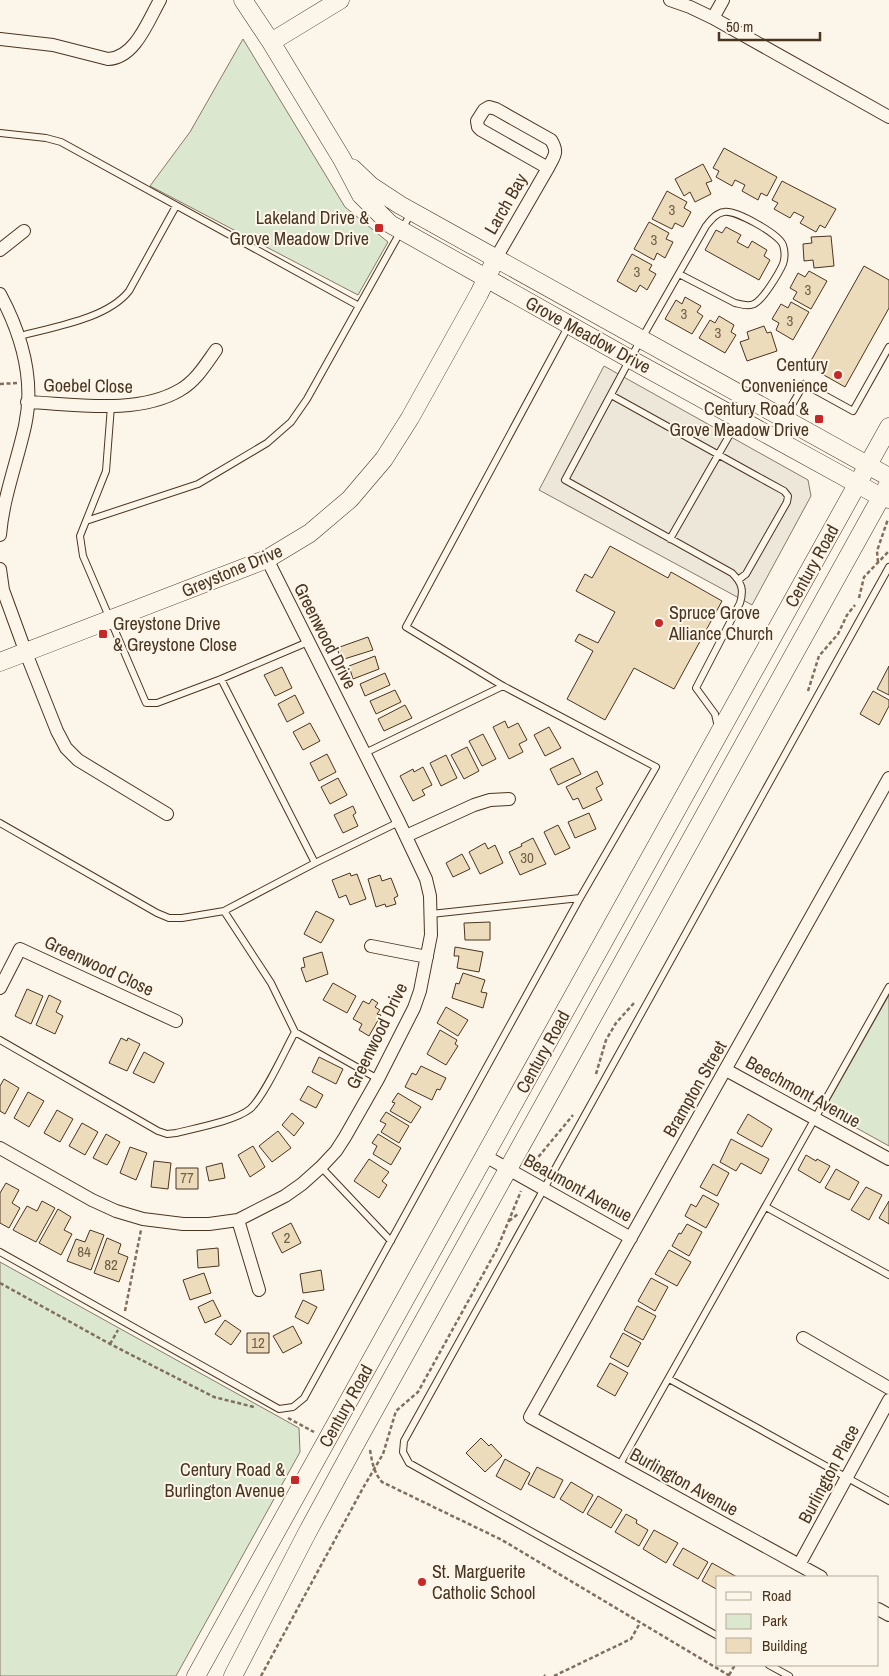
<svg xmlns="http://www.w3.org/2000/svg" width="889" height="1676" font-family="'Archivo Narrow',sans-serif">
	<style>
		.green { fill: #dce7d0; stroke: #887966 }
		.parking { fill: #ede7d9; stroke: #887966 }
		.building { fill: #ecdcbc; stroke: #4a3520 }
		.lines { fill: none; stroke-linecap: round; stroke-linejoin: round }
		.lane-casing { stroke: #4a3520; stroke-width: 8 }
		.street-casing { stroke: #4a3520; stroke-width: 14 }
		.secondary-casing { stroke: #4a3520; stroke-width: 19 }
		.path { stroke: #7f6f5c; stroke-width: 2.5; stroke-dasharray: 4 2.5; stroke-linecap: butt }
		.lane { stroke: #fbf6e9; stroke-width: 6 }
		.street { stroke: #fbf6e9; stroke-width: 12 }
		.secondary { stroke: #fbf6e9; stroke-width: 18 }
		.poi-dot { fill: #c62828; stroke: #fbf6e9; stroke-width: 2 }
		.labels { text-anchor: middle; stroke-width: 4; stroke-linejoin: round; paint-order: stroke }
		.number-label { font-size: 15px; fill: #725f47 }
		.street-label { font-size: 18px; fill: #4a3520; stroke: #fbf6e9 }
		.poi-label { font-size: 18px; fill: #4a3520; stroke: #fbf6e9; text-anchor: end }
	</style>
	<rect width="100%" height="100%" fill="#fbf6e9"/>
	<!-- green -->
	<path class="green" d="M243,39l102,168 43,35 -30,53 -208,-109 40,-54z
		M889,995v151l-65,-36z
		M0,1262l299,166 1,24 -124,224h-176z"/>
	<!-- parking -->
	<path class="parking" d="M604,366l204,114 3,16 -59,109 -213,-115z"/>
	<!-- building -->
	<path class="building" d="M724,148l53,29 -10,19 -6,-3 -3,7 -16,-9 3,-6 -10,-5 -3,6 -16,-9 3,-6 -6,-3z
		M703,164l9,17 -6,2 5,11 -16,8 -5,-10 -6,4 -9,-17z
		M782,181l54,28 -11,19 -5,-3 -4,7 -16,-9 4,-6 -10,-5 -4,6 -16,-9 4,-6 -6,-3z
		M667,191l20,11 -3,6 7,4 -8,15 -8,-4 -3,6 -20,-10z
		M649,222l20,11 -3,6 7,3 -8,16 -8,-5 -3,7 -20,-11z
		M726,227l15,8 -4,7 11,6 4,-7 15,9 -3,6 6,4 -11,20 -54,-30 11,-20 6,3z
		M831,236l3,30 -20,2 -1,-8 -9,1 -1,-17 9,-1 -1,-6z
		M632,254l20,11 -3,5 7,4 -9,16 -7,-5 -4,7 -19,-11z
		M864,266l25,14v28l-44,79 -37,-21z
		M809,271l18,10 -16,28 -18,-10 4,-7 -7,-4 8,-15 7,4z
		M685,297l16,9 -4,6 6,4 -11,18 -27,-15 11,-19 6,4z
		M791,302l18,10 -16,28 -17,-10 3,-7 -7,-4 9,-15 7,4z
		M719,316l15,9 -3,7 5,3 -11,18 -26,-15 11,-18 5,3z
		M764,326l3,7 4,-1 6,19 -30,10 -7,-19 9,-3 -2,-7z
		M610,546l58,32 3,-6 51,29 -48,88 -40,-21 -29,52 -38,-21 26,-48 -18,-10 4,-7 19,9 17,-31 -39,-21 9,-17 7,4z
		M368,637l5,13 -32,10 -4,-12z
		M375,656l4,13 -26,10 -4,-13z
		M889,666v29l-12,-6z
		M282,667l10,21 -17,8 -11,-21z
		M385,673l5,12 -25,11 -5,-12z
		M395,690l6,12 -25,12 -6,-13z
		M873,691l16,9v6l-10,19 -19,-11z
		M295,695l9,18 -17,9 -9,-18z
		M405,705l7,13 -28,13 -6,-12z
		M505,721l3,7 10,-5 9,17 -8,4 4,8 -14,7 -16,-32z
		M310,723l10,18 -17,9 -10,-18z
		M549,727l12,21 -16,8 -11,-21z
		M483,734l13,25 -14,7 -13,-25z
		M467,747l12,24 -15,8 -13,-24z
		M327,754l9,18 -17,9 -9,-18z
		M446,755l11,23 -16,8 -11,-23z
		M573,758l8,16 -23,11 -8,-16z
		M423,767l9,18 -10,5 3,5 -12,6 -13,-25 13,-7 1,3z
		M597,771l6,13 -7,4 6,12 -19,9 -5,-11 -5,2 -7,-13z
		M338,778l9,17 -17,9 -9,-17z
		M353,806l3,7 -3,2 5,11 -15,7 -9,-18z
		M589,813l7,16 -21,9 -7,-16z
		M558,825l12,23 -15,7 -11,-23z
		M533,838l13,26 -26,11 -11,-23 13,-6 -1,-2z
		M485,843l3,6 7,-4 8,18 -23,11 -11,-22z
		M462,854l8,15 -17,8 -7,-14z
		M350,873l1,3 6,-2 9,25 -16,6 -4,-10 -7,3 -7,-18z
		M380,875l2,6 9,-3 7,18 -4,2 2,6 -10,3 -1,-3 -9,3 -8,-28z
		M316,911l18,9 -13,23 -17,-9z
		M490,922v18h-25l-1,-17z
		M455,947l28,5 -4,20 -22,-4 2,-12h-5z
		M322,952l6,22 -22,8 -5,-14 4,-1 -2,-9z
		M463,973l22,7 -4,12 6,1 -4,15 -31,-10 4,-15 3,1z
		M333,983l23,13 -9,17 -24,-13z
		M27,989l16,7 -12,28 -16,-8z
		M49,995l12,6 -5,11 7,4 -8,18 -19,-9z
		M372,999l6,4 -3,4 5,3 -3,4 4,1 -12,21 -10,-6 3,-6 -9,-5 10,-18 6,3z
		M446,1007l22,13 -10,16 -21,-13z
		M440,1030l17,10 -2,4 3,2 -12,19 -19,-11z
		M121,1038l6,3 1,-3 12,6 -13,27 -18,-8z
		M144,1052l20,11 -10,20 -21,-10z
		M319,1057l24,12 -7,15 -24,-12z
		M421,1066l25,12 -6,12 -3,-1 -5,11 -27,-13 7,-14 4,2z
		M4,1079l15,9 -14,26 -5,-3v-25z
		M308,1086l15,9 -7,13 -16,-8z
		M28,1092l16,9 -15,26 -15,-9z
		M398,1093l23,14 -10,16 -21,-12 5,-8 -3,-1z
		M57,1110l16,9 -13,23 -16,-9z
		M386,1112l23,14 -10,17 -18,-11 5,-8 -6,-3z
		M292,1113l12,10 -10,13 -12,-11z
		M748,1114l24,15 -10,18 -25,-14z
		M82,1123l16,9 -13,23 -16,-9z
		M278,1131l13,17 -19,14 -13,-16z
		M106,1134l14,8 -13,23 -14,-7z
		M378,1134l23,14 -10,17 -18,-11 4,-8 -5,-3z
		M731,1139l38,20 -8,15 -20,-11 -5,8 -16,-9z
		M253,1146l12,21 -15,10 -12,-22z
		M130,1147l17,6 -11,27 -16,-7z
		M806,1155l10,6 1,-2 13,7 -10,17 -22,-13z
		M369,1159l20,13 -7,9 5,4 -8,13 -25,-17z
		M154,1161l17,2 -3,26 -17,-2z
		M222,1163l3,15 -16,3 -3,-14z
		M713,1164l16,9 -12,23 -17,-9z
		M176,1168h22v21h-22z
		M836,1169l23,13 -10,18 -24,-12z
		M6,1183l13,7 -7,13 8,5 -11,20 -9,-5v-30z
		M866,1187l16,8 -13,25 -18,-10z
		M703,1195l16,9 -13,24 -21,-12 6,-12 5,3z
		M42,1201l13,7 -19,34 -23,-12 14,-24 10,5z
		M889,1201v23l-10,-6z
		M58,1209l13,8 -7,13 8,4 -11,21 -22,-12z
		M291,1223l10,20 -19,10 -10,-20z
		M687,1224l15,8 -13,24 -17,-10 7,-13 2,1z
		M90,1230l14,5 -13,35 -24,-9 9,-22 9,3z
		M107,1238l14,6 -3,9 10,4 -9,25 -25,-9z
		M218,1248l1,18 -21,2 -1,-18z
		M669,1250l22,12 -14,24 -22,-12z
		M321,1270l3,20 -21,3 -3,-19z
		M204,1273l7,20 -21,7 -7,-20z
		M651,1278l17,9 -13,24 -17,-10z
		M213,1300l8,16 -16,7 -7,-16z
		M303,1300l14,7 -9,17 -13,-7z
		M637,1306l19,10 -13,24 -19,-10z
		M225,1320l16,11 -10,14 -16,-11z
		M293,1326l9,17 -19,10 -10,-17z
		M247,1333h22v20h-22z
		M623,1333l18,10 -13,24 -18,-10z
		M610,1363l18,10 -13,23 -18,-10z
		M481,1438l8,8 2,-2 11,12 -17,16 -19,-19z
		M505,1459l25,14 -9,17 -25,-14z
		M537,1467l26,13 -9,18 -26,-14z
		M571,1482l22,13 -10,18 -23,-14z
		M598,1496l24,14 -11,18 -24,-14z
		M626,1514l11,6 -1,3 12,7 -9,16 -24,-14z
		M654,1530l24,13 -12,20 -23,-14z
		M683,1548l25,14 -10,17 -25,-14z
		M712,1563l25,14h-19v13l-16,-9z"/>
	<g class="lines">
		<defs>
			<path id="lane" d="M0,133l46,5 15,4 298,164
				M679,274l56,29c5,1 13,4 19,1 9,-4 25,-31 29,-40 2,-6 2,-13 0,-19 -4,-11 -47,-35 -59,-33 -8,1 -13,8 -18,14l-76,133 -65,121 167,93c10,10 12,17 8,30l-44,85 19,26 3,13
				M20,336c33,-9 87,-17 109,-45l47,-85
				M611,395l144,80 29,16 4,5 -1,6 -41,72 -8,6
				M111,406l-5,65 -26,65 3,20 63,147h11l64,-24 87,-37
				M774,436l30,-52 49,27 36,-64
				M86,521l112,-37 69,-41 24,-21 16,-23 104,-186
				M670,539l79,-138
				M221,679l94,184
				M365,753l138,-67
				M0,823l157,90 12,5h13l42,-7 91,-48 84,-41
				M431,914l149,-16
				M295,1032l83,47
				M0,1040l158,91 9,3 9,-1c20,-5 59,-12 74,-24 14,-12 35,-59 45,-77l-24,-49 -47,-72
				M321,1167l70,74
				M766,1207l123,68
				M0,1252l279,157 14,-2 11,-9 276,-500 76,-131 -153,-81 -97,-59 163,-302
				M669,1379l220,122
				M619,1466l270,-479
				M718,1636l-309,-173 -6,-11 1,-11 485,-874
				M769,1665l20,11"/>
			<path id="street" d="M670,0l20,7 23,11 176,99
				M713,18l10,-18
				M0,39l53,6 55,14c27,-1 40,-38 52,-59
				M0,250l24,-19
				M496,258l52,-90c6,-12 11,-15 3,-28l-55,-31 -7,-2 -5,3 -7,11 1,6 3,3 67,38
				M0,294c22,41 35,86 25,132 -8,36 -22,72 -25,109
				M27,402c47,2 111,13 153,-12 16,-9 26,-26 36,-40
				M0,569l3,21 23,63 31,78 9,17 12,12 89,54
				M406,836l68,-31 16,-5 19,-1
				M371,946l56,11
				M0,988l20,-39 156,72
				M726,1070l163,89
				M0,1148l92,52 24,11 27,8 40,5h26l29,-4 47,-24 17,-12 19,-17 15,-16 9,-14 33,-58 36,-71 6,-17 11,-56 -1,-39 -4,-17 -27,-57 -132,-263
				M485,1156l146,82
				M238,1220l21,70
				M803,1338l86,50
				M799,1565l90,-165
				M821,1577l-291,-160 359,-639
				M878,1609l11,6"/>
			<path id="secondary" d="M243,0l28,42 71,117 19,36 29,29 240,135 251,138 8,2
				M271,42l69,-42
				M352,168l19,18 29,19 489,272
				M0,662l267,-103 43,-26 40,-34 34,-40 26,-41 69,-124 17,-36
				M196,1676l693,-1249
				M233,1676l74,-143 50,-92 532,-958"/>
		</defs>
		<!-- lane casing -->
		<use href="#lane" class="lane-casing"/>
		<!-- street casing -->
		<use href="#street" class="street-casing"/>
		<!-- secondary casing -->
		<use href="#secondary" class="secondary-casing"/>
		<!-- path -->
		<path class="path" d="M0,384l17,-1
			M878,562l-1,-11 11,-32
			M859,598l5,-21 25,-26
			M808,691l11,-35 19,-22 9,-19 8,-10
			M596,1074l10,-34 10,-17 18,-20
			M532,1168l3,-7 38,-46
			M509,1221l9,-7
			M0,1283l110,61 104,53 40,10
			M125,1311l16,-81
			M110,1344l8,-14
			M288,1418l26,14
			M370,1450c2,12 4,23 12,32l120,58 228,136
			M544,1675l1,1
			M729,1675l6,-10
			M261,1676l102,-188 20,-34 13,-43 22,-19 79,-143 24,-58
			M554,1676l77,-37 9,-16"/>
		<!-- lane -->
		<use href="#lane" class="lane"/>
		<!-- street -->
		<use href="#street" class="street"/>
		<!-- secondary -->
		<use href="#secondary" class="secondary"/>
	</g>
	<!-- markers -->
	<g class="poi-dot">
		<rect x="374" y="223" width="10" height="10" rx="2.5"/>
		<circle cx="838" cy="375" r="5"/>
		<rect x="814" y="414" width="10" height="10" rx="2.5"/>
		<circle cx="659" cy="623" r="5"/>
		<rect x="98" y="629" width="10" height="10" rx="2.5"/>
		<rect x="290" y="1475" width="10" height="10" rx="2.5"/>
		<circle cx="422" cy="1582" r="5"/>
	</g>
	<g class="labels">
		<!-- number labels -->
		<g class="number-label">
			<text x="672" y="215">3</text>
			<text x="654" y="245">3</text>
			<text x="637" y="277">3</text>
			<text x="808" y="295">3</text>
			<text x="684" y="319">3</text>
			<text x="790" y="326">3</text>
			<text x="718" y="338">3</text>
			<text x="527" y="863">30</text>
			<text x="187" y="1183">77</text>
			<text x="287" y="1243">2</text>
			<text x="84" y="1257">84</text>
			<text x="111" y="1270">82</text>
			<text x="258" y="1348">12</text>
		</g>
		<!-- street labels -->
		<g class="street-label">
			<text transform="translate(506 204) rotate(-60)" y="6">Larch Bay</text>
			<text transform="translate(588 335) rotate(29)" y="6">Grove Meadow Drive</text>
			<text transform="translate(88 386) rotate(1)" y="6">Goebel Close</text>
			<text transform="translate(812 566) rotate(-61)" y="6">Century Road</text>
			<text transform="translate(232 571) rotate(-23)" y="6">Greystone Drive</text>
			<text transform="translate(325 636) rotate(63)" y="6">Greenwood Drive</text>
			<text transform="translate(99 966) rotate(25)" y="6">Greenwood Close</text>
			<text transform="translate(377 1036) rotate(-64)" y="6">Greenwood Drive</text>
			<text transform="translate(543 1052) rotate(-61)" y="6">Century Road</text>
			<text transform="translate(695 1089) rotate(-60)" y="6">Brampton Street</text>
			<text transform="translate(803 1092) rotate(29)" y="6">Beechmont Avenue</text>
			<text transform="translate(578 1188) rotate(29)" y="6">Beaumont Avenue</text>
			<text transform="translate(346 1406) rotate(-61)" y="6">Century Road</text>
			<text transform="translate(829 1474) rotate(-62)" y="6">Burlington Place</text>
			<text transform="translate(684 1482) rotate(29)" y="6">Burlington Avenue</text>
		</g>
		<!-- poi labels -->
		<g class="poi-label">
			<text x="369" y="224">Lakeland Drive &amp;<tspan x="369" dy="21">Grove Meadow Drive</tspan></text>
			<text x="828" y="371">Century<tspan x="828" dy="21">Convenience</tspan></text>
			<text x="809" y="415">Century Road &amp;<tspan x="809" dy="21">Grove Meadow Drive</tspan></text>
			<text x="669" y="619" text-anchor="start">Spruce Grove<tspan x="669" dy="21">Alliance Church</tspan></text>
			<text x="113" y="630" text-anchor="start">Greystone Drive<tspan x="113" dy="21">&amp; Greystone Close</tspan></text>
			<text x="285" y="1476">Century Road &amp;<tspan x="285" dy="21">Burlington Avenue</tspan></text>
			<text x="432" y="1578" text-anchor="start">St. Marguerite<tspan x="432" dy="21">Catholic School</tspan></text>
		</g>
	</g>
	<!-- legend -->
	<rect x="716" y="1576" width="162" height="90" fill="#fbf6e9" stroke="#b4a999"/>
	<rect x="726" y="1592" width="25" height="8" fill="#fbf6e9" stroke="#b4a999"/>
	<text x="762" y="1601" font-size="15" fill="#4a3520">Road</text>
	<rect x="726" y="1614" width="25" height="15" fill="#dce7d0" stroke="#b4a999"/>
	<text x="762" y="1626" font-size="15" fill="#4a3520">Park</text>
	<rect x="726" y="1638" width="25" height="15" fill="#ecdcbc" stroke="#b4a999"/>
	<text x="762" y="1651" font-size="15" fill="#4a3520">Building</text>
	<!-- scale -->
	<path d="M719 32v8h101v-8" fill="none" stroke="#4a3520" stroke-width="2.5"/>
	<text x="726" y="32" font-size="15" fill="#4a3520" stroke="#fbf6e9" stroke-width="4" paint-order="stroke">50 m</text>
</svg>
